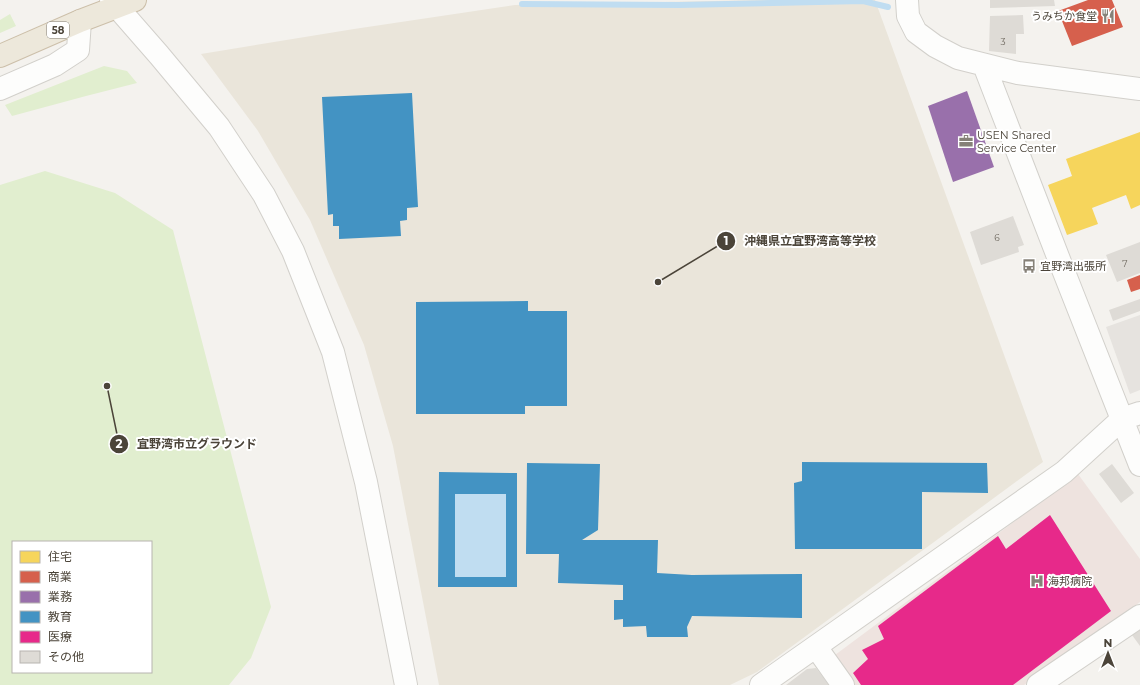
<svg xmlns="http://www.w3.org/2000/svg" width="1140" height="685" font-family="Montserrat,'Noto Sans JP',sans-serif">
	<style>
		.education { fill: #eae5da }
		.medical { fill: #eee3df }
		.green { fill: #e1eecf; fill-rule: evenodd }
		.parking { fill: #e6e3df }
		.water { fill: #c0ddf1 }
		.homes { fill: #f6d55c }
		.shops { fill: #d6604d }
		.offices { fill: #9970ab }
		.schools { fill: #4393c3; fill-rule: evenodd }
		.health { fill: #e7298a }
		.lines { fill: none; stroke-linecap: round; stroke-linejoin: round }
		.stream { stroke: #c0ddf1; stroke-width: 6 }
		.building { fill: #dedbd6 }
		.minor-casing { stroke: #d2d0cb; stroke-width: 24 }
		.highway-casing { stroke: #ccbfa9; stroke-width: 24 }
		.minor { stroke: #fdfdfc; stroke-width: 22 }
		.highway { stroke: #ede8db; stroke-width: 22 }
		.labels { text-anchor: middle; stroke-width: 4; stroke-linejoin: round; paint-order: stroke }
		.number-label { font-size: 9px; fill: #706a61 }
		.shield { fill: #fff; stroke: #817c74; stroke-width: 1 }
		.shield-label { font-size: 10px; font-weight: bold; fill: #4b4439 }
		.poi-label { font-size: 11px; fill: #4b4439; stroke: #fff; text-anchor: start }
		.leader { fill: none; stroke: #4b4439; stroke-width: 1.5 }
		.callout-dot { fill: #4b4439; stroke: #fff; stroke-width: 1.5 }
		.mark-label { font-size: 12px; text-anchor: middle; font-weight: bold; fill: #fff }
		.callout-label { font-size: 12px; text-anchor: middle; font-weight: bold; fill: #4b4439; stroke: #fff; stroke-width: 4; stroke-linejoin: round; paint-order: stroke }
	</style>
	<rect width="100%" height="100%" fill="#f4f2ee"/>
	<!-- education -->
	<path class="education" d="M766,0h109l168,462 -286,210 -27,13h-291l-46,-239 -29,-101 -54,-125 -52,-89 -57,-77 153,-25 161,-24z"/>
	<!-- medical -->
	<path class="medical" d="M1078,474l62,85v43l-116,83h-172l-21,-27z"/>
	<!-- green -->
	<path class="green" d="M10,14l6,12 -16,7v-13z
		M104,66l23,5 10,12 -51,13 -74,20 -7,-11z
		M45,171l70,22 58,37 98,377 -20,51 -22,27h-229v-500zM13,542h138v130h-138z"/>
	<!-- parking -->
	<path class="parking" d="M1140,315v75l-10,4 -24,-67z"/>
	<!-- water -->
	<path class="water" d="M455,494h51v83h-51z"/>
	<!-- homes -->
	<path class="homes" d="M1140,132v73l-9,4 -5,-14 -34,13 6,16 -31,11 -19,-50 24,-9 -6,-17z"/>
	<!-- shops -->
	<path class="shops" d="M1088,0h24l11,27 -51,19 -14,-35z
		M1140,275v14l-9,3 -4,-12z"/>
	<!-- offices -->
	<path class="offices" d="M967,91l27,76 -41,15 -25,-76z"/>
	<!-- schools -->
	<path class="schools" d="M412,93l6,114 -11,1v12l-7,1 1,15 -62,3v-13h-6v-12l-5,1 -6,-118z
		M528,301v10h39v95h-42v8h-109v-112z
		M802,462l185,1 1,30 -66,-1v57h-127l-1,-66 8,-2z
		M527,463l73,1 -2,66 -16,10h76l-1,33 35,2 110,-1v44l-110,-2 -5,11 1,10h-41l-1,-11 -23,1v-8l-9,1v-20h9v-15l-65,-2 1,-29h-33z
		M439,472l78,1v114h-79zM455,494h51v83h-51z"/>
	<!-- health -->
	<path class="health" d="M1050,515l61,96 -98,74h-152l-8,-12 15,-14 -6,-9 22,-11 -6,-13 120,-90 8,13z"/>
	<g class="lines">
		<!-- stream -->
		<path class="stream" d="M522,4l157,1 184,-4 25,6"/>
	</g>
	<!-- building -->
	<path class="building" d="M990,0h64l1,6 -65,2z
		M1023,15l1,19h-8v20l-27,-3 1,-35z
		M1013,216l11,29 -6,2 1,5 -38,13 -11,-33z
		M1140,242v31l-23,9 -11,-27z
		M1140,299v12l-27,10 -4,-11z
		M1112,464l22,29 -13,10 -22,-29z
		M1140,629v17l-8,-11z
		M816,668l13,17h-43l21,-16z"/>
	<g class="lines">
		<defs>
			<path id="minor" d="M111,0l48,55 60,72 45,68 29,56 40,101 33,130 24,122 16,81
				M907,0l1,16 8,16 19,14 23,12 60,15 122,16
				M984,65l76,197 80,203
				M0,89l55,-24 23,-15 2,-29
				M816,647l27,38
				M761,685l303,-213 58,-53 18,-6
				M1038,685l102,-69"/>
			<path id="highway" d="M0,56l80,-35 55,-21"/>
		</defs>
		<!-- minor casing -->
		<use href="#minor" class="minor-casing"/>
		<!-- highway casing -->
		<use href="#highway" class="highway-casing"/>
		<!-- minor -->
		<use href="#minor" class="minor"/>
		<!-- highway -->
		<use href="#highway" class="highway"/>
	</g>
	<!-- icons -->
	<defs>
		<symbol id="restaurant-bare" viewBox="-9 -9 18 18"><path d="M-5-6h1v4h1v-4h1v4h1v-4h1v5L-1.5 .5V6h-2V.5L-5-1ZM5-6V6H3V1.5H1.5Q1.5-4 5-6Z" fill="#868178" stroke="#fff" stroke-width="2.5" paint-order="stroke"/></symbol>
		<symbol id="office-bare" viewBox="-9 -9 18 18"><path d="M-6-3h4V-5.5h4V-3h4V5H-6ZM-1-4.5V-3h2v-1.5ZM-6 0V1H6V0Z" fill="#868178" stroke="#fff" stroke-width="2.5" paint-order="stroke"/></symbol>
		<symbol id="bus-bare" viewBox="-9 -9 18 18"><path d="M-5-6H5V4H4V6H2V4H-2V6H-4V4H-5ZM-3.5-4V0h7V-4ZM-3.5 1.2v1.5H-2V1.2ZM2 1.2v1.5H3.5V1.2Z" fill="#868178" stroke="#fff" stroke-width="2.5" paint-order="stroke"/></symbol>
		<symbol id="hospital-bare" viewBox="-9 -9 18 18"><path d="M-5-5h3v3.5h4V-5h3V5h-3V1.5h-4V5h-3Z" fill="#868178" stroke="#fff" stroke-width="2.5" paint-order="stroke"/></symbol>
	</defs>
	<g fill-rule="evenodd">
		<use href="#restaurant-bare" x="1098" y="6" width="20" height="20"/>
		<use href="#office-bare" x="956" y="131" width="20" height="20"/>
		<use href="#bus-bare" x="1019" y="256" width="20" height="20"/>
		<use href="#hospital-bare" x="1027" y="571" width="20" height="20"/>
	</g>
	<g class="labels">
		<!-- number labels -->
		<g class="number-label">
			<text x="1003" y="45">3</text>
			<text x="997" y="241">6</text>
			<text x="1125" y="267">7</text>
		</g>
		<!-- shield labels -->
		<rect class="shield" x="47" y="22" width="22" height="16" rx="3"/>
		<g class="shield-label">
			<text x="58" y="34">58</text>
		</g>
		<!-- poi labels -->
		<g class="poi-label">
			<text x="1097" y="20" text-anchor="end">うみちか食堂</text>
			<text x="977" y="139">USEN Shared<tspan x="977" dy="13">Service Center</tspan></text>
			<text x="1040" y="270">宜野湾出張所</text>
			<text x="1048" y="585">海邦病院</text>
		</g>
	</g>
	<!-- callouts -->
	<path class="leader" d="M658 282L726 241M107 386L119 444"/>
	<g class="callout-dot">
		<circle cx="658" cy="282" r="4"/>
		<circle cx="107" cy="386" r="4"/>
		<circle cx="726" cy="241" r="10"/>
		<circle cx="119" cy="444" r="10"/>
	</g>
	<g class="mark-label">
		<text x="726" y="245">1</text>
		<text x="119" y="448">2</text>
	</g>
	<g class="callout-label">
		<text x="810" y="245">沖縄県立宜野湾高等学校</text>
		<text x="197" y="448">宜野湾市立グラウンド</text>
	</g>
	<!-- legend -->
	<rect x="12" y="541" width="140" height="132" fill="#ffffff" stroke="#b7b4b0"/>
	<rect x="20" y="551" width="20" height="12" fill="#f6d55c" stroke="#b7b4b0"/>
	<text x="48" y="561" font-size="12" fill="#4b4439">住宅</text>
	<rect x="20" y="571" width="20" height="12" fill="#d6604d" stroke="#b7b4b0"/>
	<text x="48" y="581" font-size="12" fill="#4b4439">商業</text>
	<rect x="20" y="591" width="20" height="12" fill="#9970ab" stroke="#b7b4b0"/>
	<text x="48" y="601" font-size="12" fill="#4b4439">業務</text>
	<rect x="20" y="611" width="20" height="12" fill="#4393c3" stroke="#b7b4b0"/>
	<text x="48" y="621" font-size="12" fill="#4b4439">教育</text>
	<rect x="20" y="631" width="20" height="12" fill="#e7298a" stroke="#b7b4b0"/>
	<text x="48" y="641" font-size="12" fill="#4b4439">医療</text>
	<rect x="20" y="651" width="20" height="12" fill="#dedbd6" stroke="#b7b4b0"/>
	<text x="48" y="661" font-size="12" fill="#4b4439">その他</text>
	<!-- north arrow -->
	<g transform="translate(1108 653)" stroke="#ffffff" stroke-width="3" paint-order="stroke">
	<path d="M0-3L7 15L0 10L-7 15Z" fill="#4b4439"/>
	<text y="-6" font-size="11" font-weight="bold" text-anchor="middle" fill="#4b4439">N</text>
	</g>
</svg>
